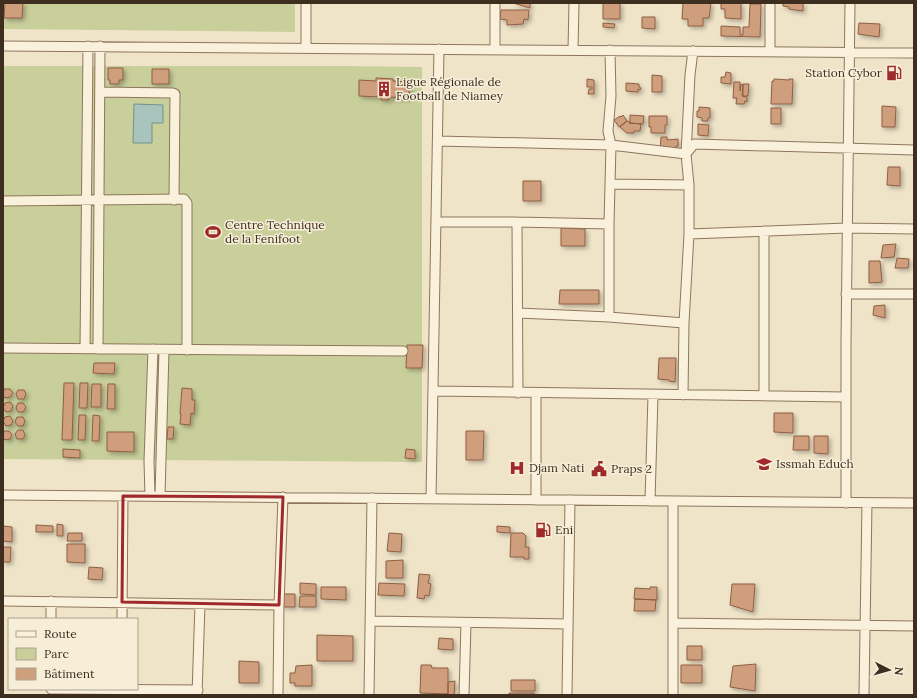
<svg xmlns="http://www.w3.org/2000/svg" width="917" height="698" font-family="Lora,serif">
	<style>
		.green { fill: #c9cf9b }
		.water { fill: #a9c4bc; stroke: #6f938a }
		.building { fill: #cf9f7d; stroke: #8d5f41; filter: url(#shadow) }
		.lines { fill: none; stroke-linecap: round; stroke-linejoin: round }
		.minor-casing { stroke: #8d765c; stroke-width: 11 }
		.minor { stroke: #faf1dc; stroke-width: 9 }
		.marked { fill: none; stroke: #9e2a2b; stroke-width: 3; stroke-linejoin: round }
		.labels { text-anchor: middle; stroke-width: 3; stroke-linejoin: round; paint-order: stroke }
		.poi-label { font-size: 12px; fill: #3d2e20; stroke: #f7eed8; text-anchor: start }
	</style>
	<defs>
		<filter id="shadow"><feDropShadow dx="2.5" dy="2.5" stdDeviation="2" flood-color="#0004"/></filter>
	</defs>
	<rect width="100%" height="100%" fill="#f0e4c8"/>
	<!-- green -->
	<path class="green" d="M3,3h292v29l-292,-3z
		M3,66h339l80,1v395l-419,-3z"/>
	<!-- water -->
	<path class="water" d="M134,104l29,1v18h-11v20h-19z"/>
	<!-- building -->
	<path class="building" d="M5,3h18l-1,15h-18z
		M513,3h17v5z
		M603,3h17v16h-17z
		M683,3h28l-2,15h-6v8h-15v-7h-6z
		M721,3h20v16l-16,-1v-9h-4z
		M783,3h20v8l-14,-2v-2l-6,-1z
		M750,4h11l-1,33 -39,-1v-10l19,1v8h3v-8h6z
		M501,10h28l-1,10 -4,-1 -1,5 -16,1v-5l-7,-1z
		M642,17h13v12l-13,-1z
		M603,23l12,1 -1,4 -11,-1z
		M859,23l21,1 -1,13 -21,-3z
		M108,68h15v12h-4v4h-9v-4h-2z
		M152,69h17v15h-17z
		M726,72l5,1v11l-10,-1v-6h4z
		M652,75l10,1v16h-10z
		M376,78l17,1v2l16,1v16l-20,-1v3h-8v-3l-22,-1v-16l17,1z
		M587,79l7,1v14h-6l1,-5h3v-2h-5z
		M774,79l15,1v-1h4l-1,25h-21l1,-23h2z
		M734,82h6v9l1,-7 2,1 -1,11 5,1v5l-2,-1 -1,3h-8l1,-6h-4z
		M626,83l13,1v3l2,1 -1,2 -2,-1v3l-12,-1z
		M743,84h6l-1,12h-5z
		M882,106l14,1 -1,20h-13z
		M699,107l11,1v10h-2v3h-6v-3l-5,-1v-6h2z
		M771,108h10v16h-10z
		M623,115l4,6 -8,6 -5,-7 6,-4 1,1z
		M630,115l14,1 -1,8 -13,-1z
		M649,116h18v9h-2v8h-14v-6h-2z
		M627,121l3,1 -1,1 12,1 -1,7h-6v2h-7l-7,-6z
		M698,124l11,1 -1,11 -10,-1z
		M661,137h6v3l11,-1v7h-2l-1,5 -15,-1z
		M888,167h12v19l-13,-1z
		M523,181h18v20h-18z
		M561,228l24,1v17h-24z
		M896,244l-2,13 -13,1 2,-13z
		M897,258l12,1 -1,9h-13z
		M869,261h11l2,21 -13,1z
		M560,290h39v14h-40z
		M885,305v13l-12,-3 1,-9z
		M407,345h16l-1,23h-16z
		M659,358h17l-1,24 -6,-1v-1l-11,-1z
		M94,363h21l-1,11 -21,-1z
		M64,383h10l-2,57h-10z
		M80,383h8l-1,25h-8z
		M92,384h9v23h-10z
		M108,384h7v25h-8z
		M182,388l10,1v11h3l-1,14 -3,-1 -1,12 -10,-1 1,-10h-1z
		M4,389h6l3,4 -3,4 -5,1 -2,-3z
		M18,390h6l2,4 -2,5h-6l-2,-5z
		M10,402l3,4 -2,5 -5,1 -3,-4 2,-5z
		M18,403h5l3,4 -3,5h-5l-2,-4z
		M774,413h19v20l-19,-1z
		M79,415h7l-1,25h-7z
		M93,415l7,1 -1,25h-7z
		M10,416l3,5 -2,4 -5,1 -3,-5 2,-4z
		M17,417h6l2,4 -2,5h-5l-3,-4z
		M168,427h6l-1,12h-6z
		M18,430h5l2,5 -2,4h-6l-2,-5z
		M4,431h5l3,4 -2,4 -5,1 -2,-3z
		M466,431h18l-1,29h-17z
		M107,432h27v20l-27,-1z
		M794,436h15v14h-16z
		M814,436h14v18l-14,-1z
		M63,449l17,1v8l-17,-1z
		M406,449l9,1v9l-10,-1z
		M57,524l6,1v11h-6z
		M36,525l17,1v6h-17z
		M3,526l9,1v15l-9,-1z
		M497,526l13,1v6l-13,-1z
		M68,533h14v8h-15z
		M389,533l13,1 -1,18 -14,-1z
		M511,533h12l3,3 -1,11h4v12h-5v-2h-14z
		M67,544h18v19l-18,-1z
		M3,547h8l-1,15h-7z
		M403,560v18h-17v-17z
		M89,567l14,1 -1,12 -14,-1z
		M419,574l11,1 -2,8 3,1 -2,12 -4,-1 -1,4 -7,-1z
		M300,583l16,1v11l-16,-1z
		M379,583l26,1 -1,12 -26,-1z
		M732,584h23l-2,28 -23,-7z
		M321,587h25v13l-25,-1z
		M650,587h7v13l-23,-1 1,-11 15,1z
		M283,594h12v13h-12z
		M300,596h16v11h-17z
		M635,599l21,1 -1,11h-21z
		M317,635l36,1v25h-36z
		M439,638l14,1v11l-15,-1z
		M687,646h15v14h-15z
		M239,661l20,1v21h-20z
		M756,664l-1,27 -25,-4 3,-21z
		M312,665v21h-17v-3h-5v-10h5l1,-7z
		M421,665h10l1,3h16v26l-28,-1z
		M681,665h21v18h-21z
		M511,680h24v11h-24z
		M455,681l-1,14h-12l1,-1h5v-12z
		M509,693h25v2h-25z"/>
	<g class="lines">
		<defs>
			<path id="minor" d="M495,3v46
				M770,3v49
				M3,46l911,7
				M306,48v-45
				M573,50l1,-47
				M100,92l73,1 2,1 -1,106
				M438,141l173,4 75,9 8,-10 220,6
				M610,184l79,1
				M3,201l181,-2 3,4v147
				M437,222h80l92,2
				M517,222l1,171
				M689,234l158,-6 67,1
				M846,294h68
				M518,313l91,4 75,6
				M609,317v-93l2,-79 -3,-14 3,-35 -1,-46
				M3,348l400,3
				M85,349l3,-303
				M98,349l2,-303
				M433,391l412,6
				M536,393v107
				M683,395l1,-72 5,-89v-49l-3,-31 4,-79 3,-24
				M764,395v-164
				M3,495l911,8
				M150,496l-1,-35 4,-112
				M160,496l4,-146
				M431,499l8,-450
				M650,501l3,-106
				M846,503v-159l4,-341
				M3,601l276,4
				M51,619v-18
				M122,619l1,-123
				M370,621l198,3
				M673,623l241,3
				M51,689l147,1
				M197,695l3,-91
				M278,695l1,-90 4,-108
				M369,695l3,-197
				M464,695l2,-72
				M567,695l3,-195
				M673,695v-194
				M864,695l3,-192"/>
		</defs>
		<!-- minor casing -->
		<use href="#minor" class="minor-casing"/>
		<!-- minor -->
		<use href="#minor" class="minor"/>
	</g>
	<!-- marked area -->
	<path class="marked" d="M123,496l160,1 -4,108 -157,-3z"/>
	<!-- icons -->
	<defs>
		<symbol id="fuel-bare" viewBox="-9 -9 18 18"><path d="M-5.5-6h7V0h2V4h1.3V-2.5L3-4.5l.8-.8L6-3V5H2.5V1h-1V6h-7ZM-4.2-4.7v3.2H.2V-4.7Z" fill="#9e2a2b" stroke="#f7eed8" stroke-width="2.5" paint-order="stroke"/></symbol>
		<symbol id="building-bare" viewBox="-9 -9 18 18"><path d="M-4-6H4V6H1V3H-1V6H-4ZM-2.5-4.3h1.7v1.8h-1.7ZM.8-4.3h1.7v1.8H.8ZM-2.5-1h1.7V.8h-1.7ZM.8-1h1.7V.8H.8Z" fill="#9e2a2b" stroke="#f7eed8" stroke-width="2.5" paint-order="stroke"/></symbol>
		<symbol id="stadium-bare" viewBox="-9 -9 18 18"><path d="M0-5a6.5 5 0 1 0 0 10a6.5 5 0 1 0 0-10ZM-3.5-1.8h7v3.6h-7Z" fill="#9e2a2b" stroke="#f7eed8" stroke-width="2.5" paint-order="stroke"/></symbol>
		<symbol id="university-bare" viewBox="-9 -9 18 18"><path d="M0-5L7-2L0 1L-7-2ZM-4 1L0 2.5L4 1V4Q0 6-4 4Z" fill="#9e2a2b" stroke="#f7eed8" stroke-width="2.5" paint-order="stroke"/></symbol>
		<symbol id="hospital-bare" viewBox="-9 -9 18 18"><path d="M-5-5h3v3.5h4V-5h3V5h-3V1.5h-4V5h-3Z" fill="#9e2a2b" stroke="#f7eed8" stroke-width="2.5" paint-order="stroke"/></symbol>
		<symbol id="civic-bare" viewBox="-9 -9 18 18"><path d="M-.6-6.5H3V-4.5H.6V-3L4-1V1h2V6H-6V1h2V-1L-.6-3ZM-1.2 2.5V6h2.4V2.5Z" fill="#9e2a2b" stroke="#f7eed8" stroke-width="2.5" paint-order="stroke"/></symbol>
	</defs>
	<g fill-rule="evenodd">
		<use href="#fuel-bare" x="883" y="62" width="22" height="22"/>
		<use href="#building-bare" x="373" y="78" width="22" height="22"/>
		<use href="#stadium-bare" x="202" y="221" width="22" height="22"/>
		<use href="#university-bare" x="753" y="453" width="22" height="22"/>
		<use href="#hospital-bare" x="506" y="457" width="22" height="22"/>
		<use href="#civic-bare" x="588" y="458" width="22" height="22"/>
		<use href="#fuel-bare" x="532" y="519" width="22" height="22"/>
	</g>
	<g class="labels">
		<!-- poi labels -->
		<g class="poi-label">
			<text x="882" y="77" text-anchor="end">Station Cybor</text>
			<text x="396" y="86">Ligue Régionale de<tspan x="396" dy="14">Football de Niamey</tspan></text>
			<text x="225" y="229">Centre Technique<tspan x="225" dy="14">de la Fenifoot</tspan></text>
			<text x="776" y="468">Issmah Educh</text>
			<text x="529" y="472">Djam Nati</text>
			<text x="611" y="473">Praps 2</text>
			<text x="555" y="534">Eni</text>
		</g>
	</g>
	<!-- border -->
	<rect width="917" height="698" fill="none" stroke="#3d2e20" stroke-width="8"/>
	<!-- legend -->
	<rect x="8" y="618" width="130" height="72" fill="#f7eed8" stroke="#ada18e"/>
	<rect x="16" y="631" width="20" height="6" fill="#faf1dc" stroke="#ada18e"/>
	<text x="44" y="638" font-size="12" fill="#3d2e20">Route</text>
	<rect x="16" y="648" width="20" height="12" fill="#c9cf9b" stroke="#ada18e"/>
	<text x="44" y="658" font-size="12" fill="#3d2e20">Parc</text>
	<rect x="16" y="668" width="20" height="12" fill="#cf9f7d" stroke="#ada18e"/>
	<text x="44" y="678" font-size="12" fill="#3d2e20">Bâtiment</text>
	<!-- north arrow -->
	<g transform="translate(889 670) rotate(96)" stroke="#f7eed8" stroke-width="3" paint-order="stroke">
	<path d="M0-3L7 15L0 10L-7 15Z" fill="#3d2e20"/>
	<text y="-6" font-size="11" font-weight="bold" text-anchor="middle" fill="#3d2e20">N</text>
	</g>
</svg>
